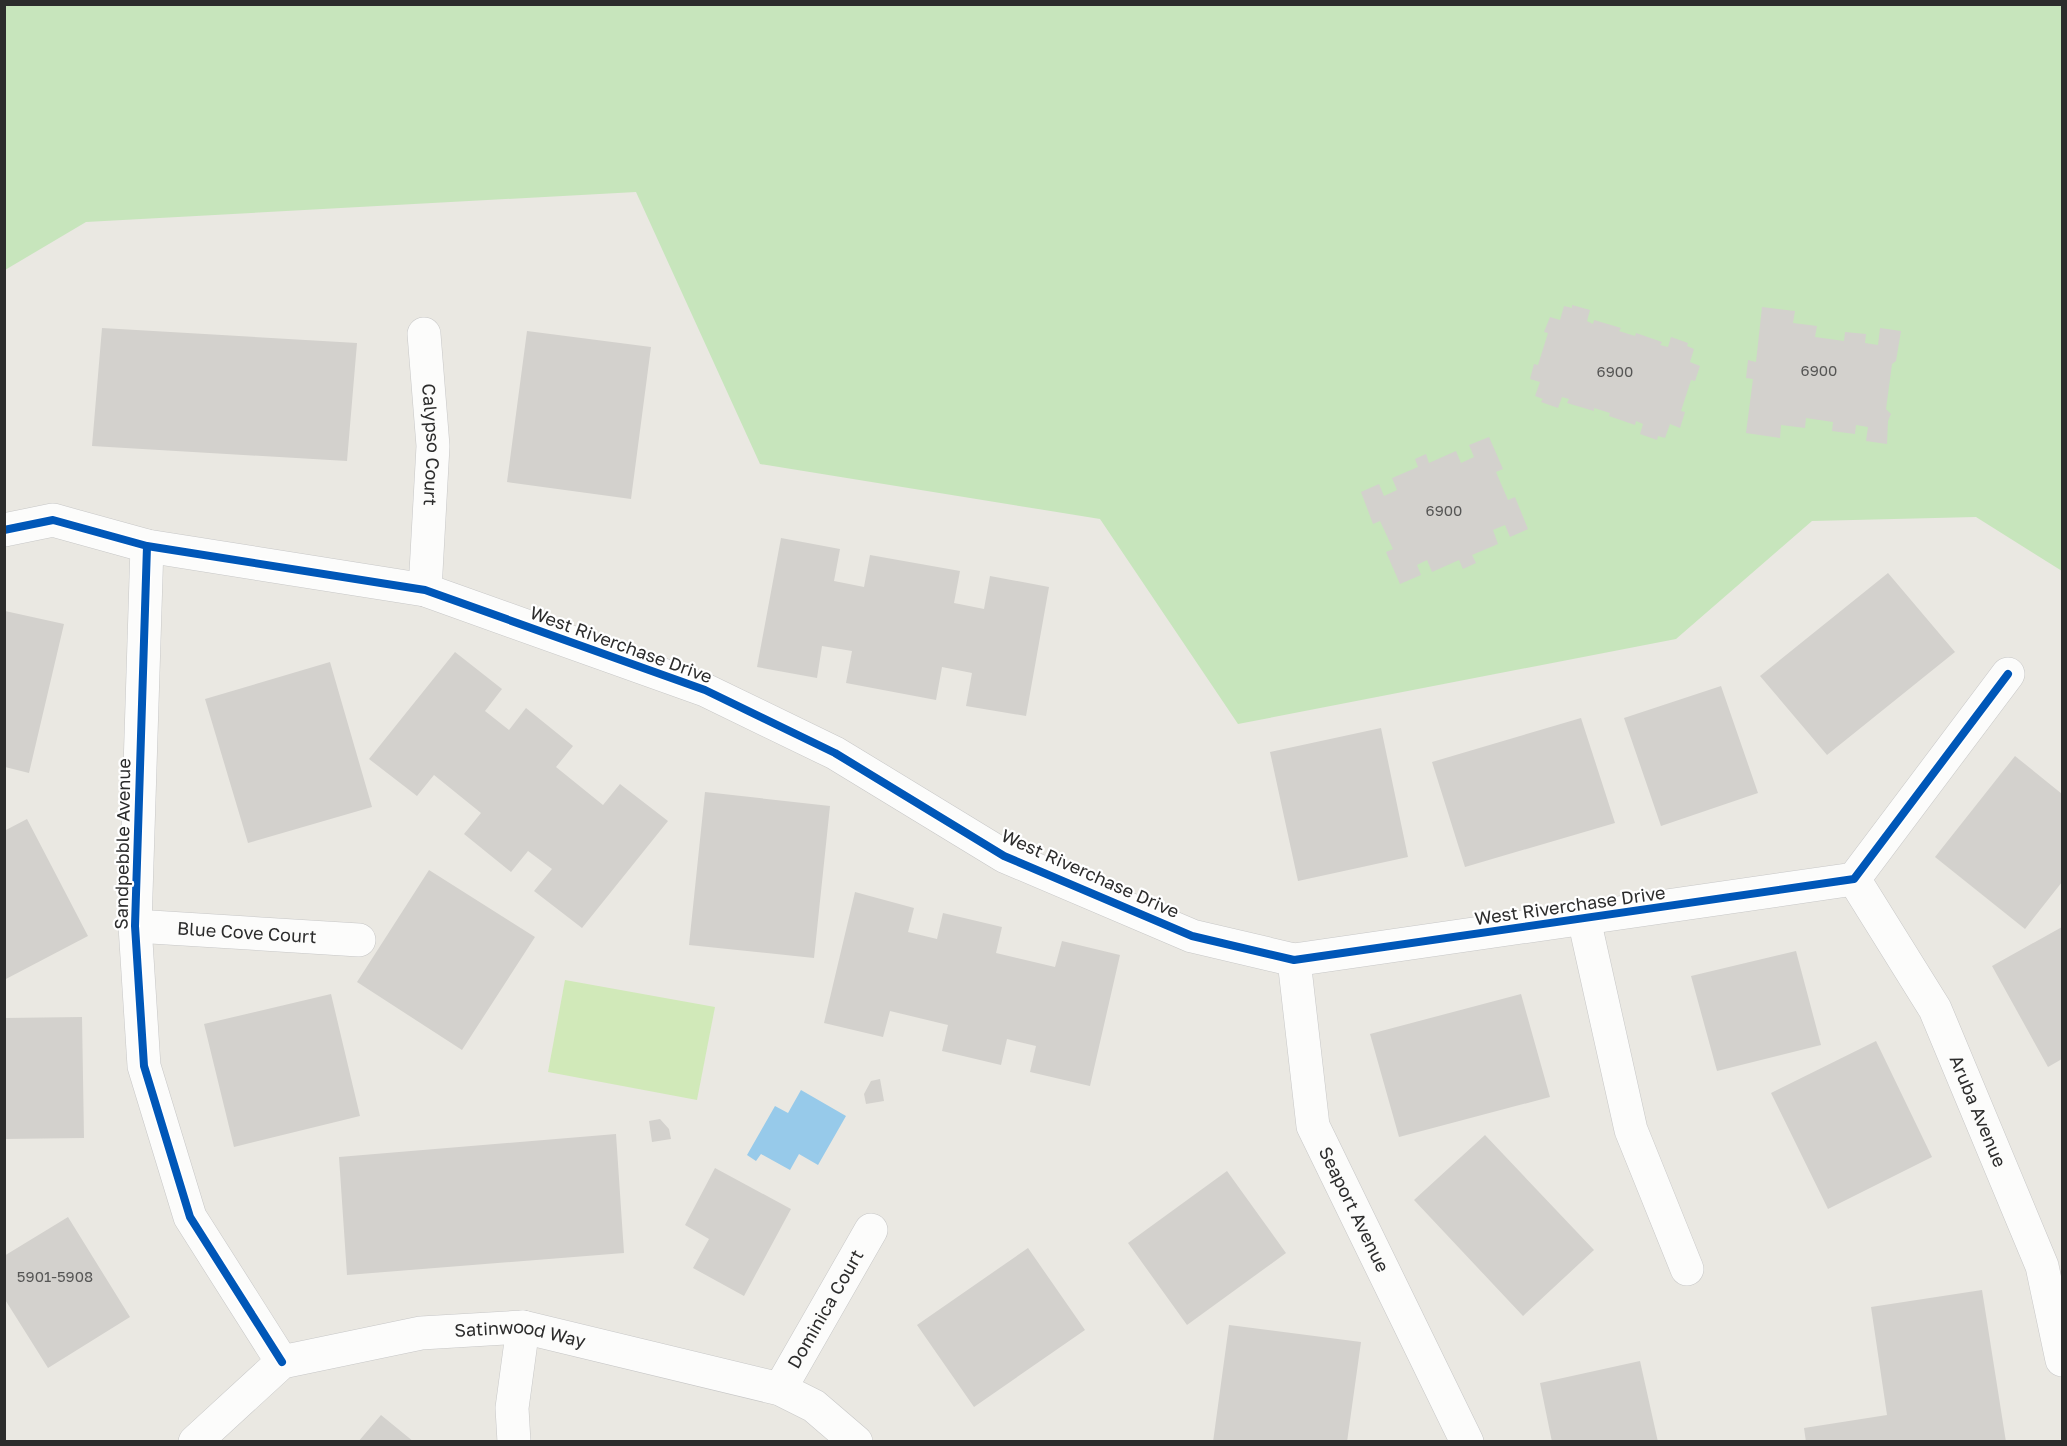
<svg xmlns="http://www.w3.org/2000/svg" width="2067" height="1446" font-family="'Golos Text',sans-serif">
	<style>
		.green { fill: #c7e5bc }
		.pitch { fill: #d1e9b9 }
		.water { fill: #97caea }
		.building { fill: #d3d1cd }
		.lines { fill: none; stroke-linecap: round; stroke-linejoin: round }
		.minor-casing { stroke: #c7c7c7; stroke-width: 34 }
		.minor { stroke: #fcfcfb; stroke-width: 33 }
		.cycleway-casing { stroke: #fff; stroke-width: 11 }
		.cycleway { stroke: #0057b8; stroke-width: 8 }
		.labels { text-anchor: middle; stroke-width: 4.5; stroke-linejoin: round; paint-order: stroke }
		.number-label { font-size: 15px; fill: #565655 }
		.street-label { font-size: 18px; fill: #2c2c2c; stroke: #fff }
	</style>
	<rect width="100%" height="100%" fill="#eae8e2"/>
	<!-- green -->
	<path class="green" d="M5,5h2057v566l-86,-54 -164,4 -136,118 -438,85 -138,-205 -340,-55 -124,-272 -550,30 -81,48z"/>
	<!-- pitch -->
	<path class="pitch" d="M565,980l150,27 -18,93 -149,-28z"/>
	<!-- water -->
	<path class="water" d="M801,1090l45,26 -28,49 -19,-11 -9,16 -29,-16 -5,7 -9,-6 28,-49 13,7z"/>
	<!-- building -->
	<path class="building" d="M1572,305l18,5 -3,11 6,3 1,-4 27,8 -2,3 16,5 1,-3 26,9 -2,3 8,2 3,-10 17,6 -1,3 7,3 -4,13 10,4 -5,15 -4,-1 -10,31 4,1 -5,16 -10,-4 -5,14 -7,-2 -1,4 -17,-6 3,-10 -7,-3 -1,4 -26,-9 1,-3 -16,-5v3l-27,-8 2,-4 -7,-2 -4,11 -17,-6 2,-3 -8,-3 5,-14 -10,-3 4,-15 4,1 10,-32 -4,-1 6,-15 10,3 4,-14 8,2z
		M1762,307l33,4 -2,12 24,3 -2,11 29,4 1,-9 21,2 -1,9 13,2 2,-17 21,3 -5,30 -4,3 -6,45 5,5 -3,7 -1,23 -21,-3 2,-14 -12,-2 -1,9 -23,-3 1,-9 -27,-4 -1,10 -24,-3 -1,13 -34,-5 7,-54 -7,-1 2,-18 8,2z
		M102,328l255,15 -10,118 -255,-15z
		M527,331l124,16 -20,152 -124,-17z
		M1489,437l14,32 -7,3 12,28 7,-3 13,32 -18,8 -5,-12 -12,5 5,14 -26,11 4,8 -13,6 -4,-9 -27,12 -5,-12 -10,5 4,10 -21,9 -14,-32 7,-3 -13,-28 -7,3 -12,-32 18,-8 5,12 13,-6 -5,-12 26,-11 -3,-8 11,-5 3,9 27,-12 5,12 13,-6 -5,-12z
		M781,538l59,11 -6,32 30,6 6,-32 90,16 -6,32 30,6 6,-33 59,11 -23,129 -60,-10 6,-33 -30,-6 -6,33 -90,-17 6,-32 -30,-5 -5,32 -60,-11z
		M1888,573l67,79 -128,103 -67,-79z
		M5,611l59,13 -35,149 -24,-6z
		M455,652l47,37 -17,22 24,19 17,-22 47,38 -17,21 47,38 17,-21 48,37 -86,107 -48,-37 18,-22 -24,-18 -17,21 -47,-38 17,-21 -47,-38 -17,21 -48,-37z
		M330,662l42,145 -124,36 -43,-144z
		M1721,686l37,107 -97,33 -37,-108z
		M1581,718l34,105 -150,44 -33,-105z
		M1381,728l27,129 -110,24 -28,-129z
		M2015,756l47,38v88l-37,47 -90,-72z
		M705,792l125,14 -16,152 -125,-13z
		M27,819l61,117 -84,44v-149z
		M429,870l106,67 -73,113 -105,-68z
		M855,892l59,16 -6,24 29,7 6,-26 59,14 -6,26 59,14 7,-26 58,14 -30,131 -60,-14 6,-26 -29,-7 -6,26 -59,-14 6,-26 -58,-14 -7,26 -59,-14z
		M2062,927v132l-14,8 -56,-101z
		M1796,951l25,94 -104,26 -26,-95z
		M331,994l29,122 -126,31 -30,-123z
		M1521,994l29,103 -151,40 -29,-103z
		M82,1017l2,121 -80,1v-121z
		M1876,1041l56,116 -104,52 -57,-116z
		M880,1079l4,22 -18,3 -2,-10 7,-13z
		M660,1119l9,10 2,10 -19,3 -3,-21z
		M616,1134l8,119 -277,22 -8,-118z
		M1485,1135l109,115 -71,66 -109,-116z
		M715,1168l76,41 -47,87 -51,-28 16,-29 -24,-14z
		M1227,1171l59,82 -99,72 -59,-82z
		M68,1217l62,100 -82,51 -44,-70v-42z
		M1028,1248l57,82 -111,77 -57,-82z
		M1982,1290l24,152h-200l-2,-14 83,-13 -16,-108z
		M1229,1325l132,17 -14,100h-134z
		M1640,1361l18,81h-106l-12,-59z
		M381,1415l33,27h-56z"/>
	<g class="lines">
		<defs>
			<g id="minor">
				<path id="s1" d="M424,334l9,112 -8,144"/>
				<path d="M4,530l49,-10 94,26 278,44 280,100 130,63 169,103 188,80 102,24 560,-81 154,-205"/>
				<path d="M147,546l-12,380 9,140 46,151 92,145"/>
				<path id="s2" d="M1854,879l81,130 107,257 20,94"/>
				<path d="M1584,919l47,211 56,139"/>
				<path id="s3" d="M135,926l224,14"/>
				<path id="s4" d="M1294,960l19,166 154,316"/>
				<path id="s5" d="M780,1389l91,-159"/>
				<path id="s6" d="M195,1442l87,-80 139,-29 102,-6 257,62 34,17 42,36"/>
				<path d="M514,1442l-2,-34 11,-81"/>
			</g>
		</defs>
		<!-- minor casing -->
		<use href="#minor" class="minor-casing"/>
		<!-- minor -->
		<use href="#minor" class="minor"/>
		<defs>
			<path id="cycleway" d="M4,530l49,-10 94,26 278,44 280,100 130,63 169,103 188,80 102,24 560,-81 154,-205
				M147,546l-12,380 9,140 46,151 92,145"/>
		</defs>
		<!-- cycleway casing -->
		<use href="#cycleway" class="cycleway-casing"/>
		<!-- cycleway -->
		<use href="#cycleway" class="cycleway"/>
	</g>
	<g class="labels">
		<!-- number labels -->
		<g class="number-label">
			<text x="1819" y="376">6900</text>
			<text x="1615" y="377">6900</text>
			<text x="1444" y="516">6900</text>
			<text x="55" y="1282">5901-5908</text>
		</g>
		<!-- street labels -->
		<g class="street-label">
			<text dy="6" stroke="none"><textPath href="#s1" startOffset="111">Calypso Court</textPath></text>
			<text transform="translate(621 645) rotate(20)" y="6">West Riverchase Drive</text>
			<text transform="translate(123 844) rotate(-89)" y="6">Sandpebble Avenue</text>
			<text transform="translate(1090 874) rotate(24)" y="6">West Riverchase Drive</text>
			<text transform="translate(1570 906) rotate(-8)" y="6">West Riverchase Drive</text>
			<text dy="6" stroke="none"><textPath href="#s3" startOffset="112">Blue Cove Court</textPath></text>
			<text dy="6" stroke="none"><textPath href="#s2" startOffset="264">Aruba Avenue</textPath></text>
			<text dy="6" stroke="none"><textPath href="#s4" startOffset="260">Seaport Avenue</textPath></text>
			<text dy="6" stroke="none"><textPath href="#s5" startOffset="92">Dominica Court</textPath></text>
			<text dy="6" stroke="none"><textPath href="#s6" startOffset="360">Satinwood Way</textPath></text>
		</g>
	</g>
	<!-- border -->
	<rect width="2067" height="1446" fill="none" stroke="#2c2c2c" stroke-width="12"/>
</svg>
